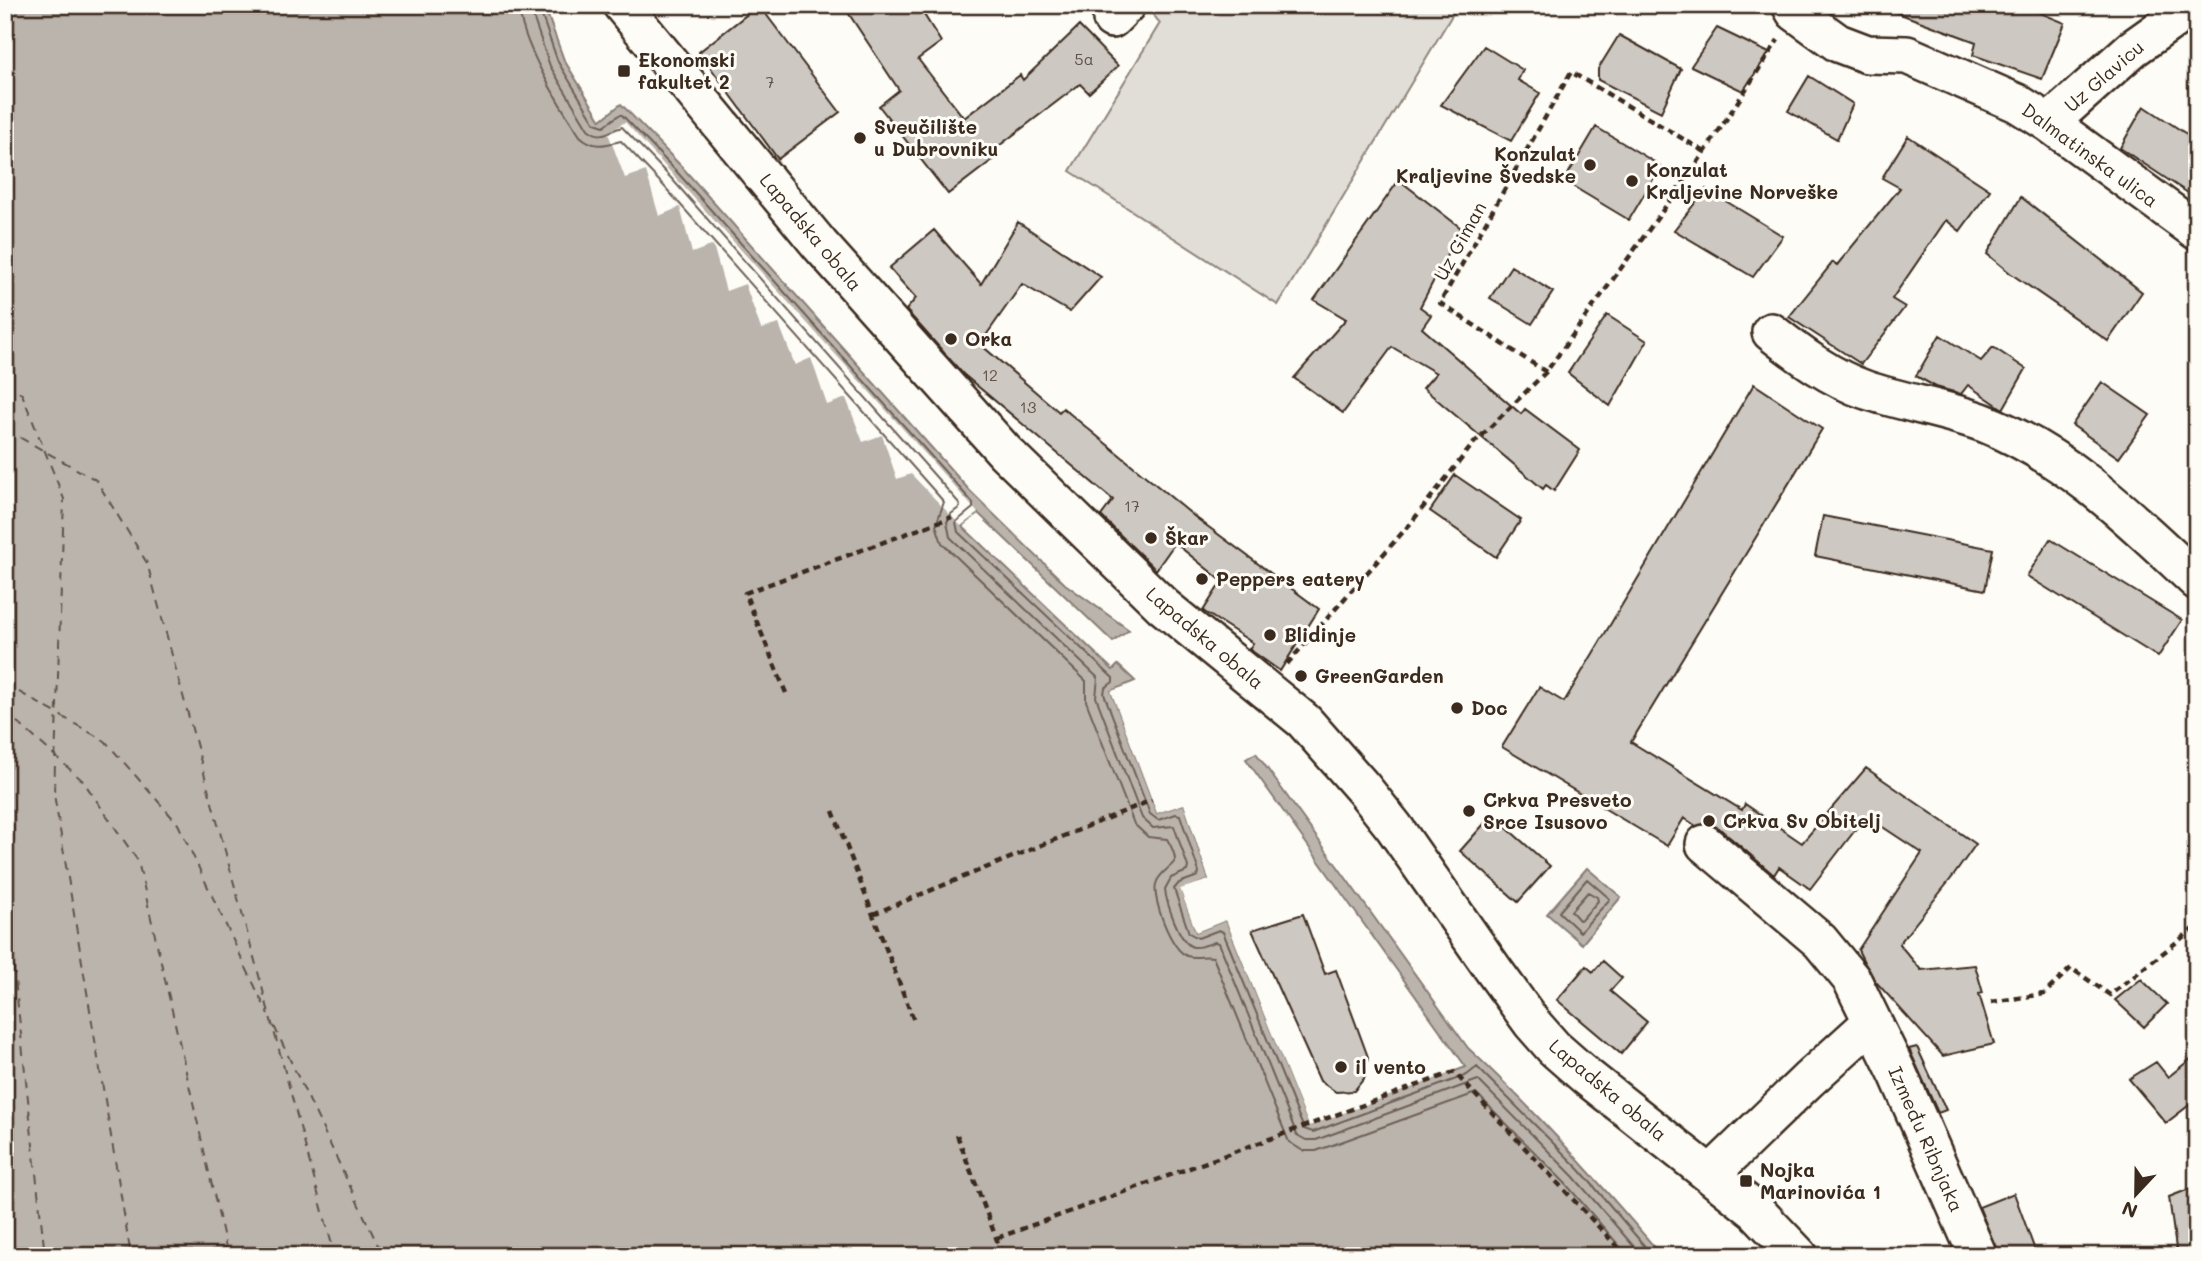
<svg xmlns="http://www.w3.org/2000/svg" width="2202" height="1261" font-family="Mali,sans-serif">
	<style>
		.green { fill: #e1ded7; stroke: #8e847a; stroke-width: 2 }
		.water { fill: #bbb4ad; stroke: #887d74; stroke-width: 2 }
		.pier { fill: #fdfcf7 }
		.lines { fill: none; stroke-linecap: round; stroke-linejoin: round }
		.shore { stroke: #6e6157; stroke-width: 2 }
		.ferry { stroke: #615349; stroke-width: 2; stroke-dasharray: 9 7; stroke-linecap: butt }
		.building { fill: #cdc8c2; stroke: #3b2a1e; stroke-width: 2 }
		.minor-casing { stroke: #3b2a1e; stroke-width: 42 }
		.path { stroke: #3b2a1e; stroke-width: 4.5; stroke-dasharray: 7 5; stroke-linecap: butt }
		.minor { stroke: #fdfcf7; stroke-width: 37 }
		.poi-dot { fill: #3b2a1e; stroke: #fdfcf7; stroke-width: 2.5 }
		.labels { text-anchor: middle; stroke-width: 6; stroke-linejoin: round; paint-order: stroke }
		.number-label { font-size: 16px; fill: #605247 }
		.poi-label { font-size: 19px; font-weight: bold; fill: #3b2a1e; stroke: #fdfcf7; text-anchor: start }
		.street-label { font-size: 19px; fill: #3b2a1e; stroke: #fdfcf7 }
	</style>
	<rect width="100%" height="100%" fill="#fdfcf7"/>
	<filter id="ink" filterUnits="userSpaceOnUse"><feTurbulence type="fractalNoise" baseFrequency=".0143" numOctaves="2"/><feDisplacementMap in="SourceGraphic" scale="14" xChannelSelector="R" yChannelSelector="G"/><feConvolveMatrix kernelMatrix="1 2 1 2 8 2 1 2 1" color-interpolation-filters="sRGB"/></filter>
	<g filter="url(#ink)">
		<!-- green -->
		<path class="green" d="M1145,5h313l-180,300 -208,-134 90,-148z"/>
		<!-- water -->
		<path class="water" d="M5,5h539l20,55 37,60 20,-16 61,63 288,324 95,93 64,46 -16,12 -135,-129 -16,13 151,144 5,-5 17,16 -24,10 46,122 27,-9 25,76 -28,10 15,42 30,-12 83,205 157,-58 -220,-308 10,-6 212,295c70,65 132,135 194,208h-1657z
			M1587,868l34,29 -39,47 -35,-30z"/>
		<!-- pier -->
		<path class="pier" d="M625,122l270,298 83,93 -17,13 -50,-52 -14,5 -15,-44 -19,7 -17,-44 -19,7 -16,-47 -16,7 -16,-41 -18,5 -16,-45 -19,7 -13,-46 -21,8 -12,-46 -21,9 -13,-45 -21,7 -17,-45z
			M1137,683l-22,10 44,116 24,-9 3,2 27,77 -2,4 -26,9 13,35 27,-11 4,2 82,203 141,-52 2,3 -145,54 -83,-206 -30,12 -16,-43 29,-9 -25,-76 -27,9 -46,-122z"/>
		<g class="lines">
			<!-- shore -->
			<path class="shore" d="M519,5c1,36 41,101 61,131 14,13 25,9 41,5l42,44 281,317 -8,23 6,18 144,138v20l48,123 14,13 19,2c3,5 8,15 8,21 0,5 -17,13 -19,24 -4,16 15,65 31,72 9,3 18,-1 26,1l76,185 14,9h13l160,-58 89,90 63,73
				M529,5l21,61 38,63c14,12 21,1 34,-2l49,51 288,325 1,4 -9,7 -4,8 3,15 148,141 -2,19 46,121 11,10 21,-2 14,41 -1,4 -16,7 -6,11c1,13 15,55 28,58 8,1 15,-3 22,-5l4,1 78,192 9,5h10l162,-60 95,96 69,80
				M538,5l20,57 37,61 9,3 15,-11h3l55,57 296,331v5l-17,14 2,10 155,146v4l-8,6 -1,6 46,120 8,6 18,-6 4,1 19,57 -1,4 -19,7 -5,6 15,44 9,5 21,-8 4,2 81,197 9,3 154,-57 10,-8 103,103 73,86
				M1587,879l23,20 -30,33 -21,-20z
				M1588,892l9,5 1,4 -16,18 -3,1 -8,-9z"/>
			<!-- ferry -->
			<path class="ferry" d="M5,384l17,10 42,105 -10,295 77,462
				M5,433h7l84,47 51,83 188,693
				M5,684l100,57 73,83 90,190
				M5,711l78,70 55,80 90,395
				M5,887l40,369
				M274,1026l109,230"/>
		</g>
		<!-- building -->
		<path class="building" d="M759,5l81,107 -62,47 -79,-107z
			M843,5h75l23,37 -23,17 46,59 56,-43 3,5 56,-54 39,40 -29,27 -9,-9 -89,68 4,6 -47,36 -69,-88 20,-16z
			M1884,5h137l44,18 -23,56 -69,-24 3,-13 -92,-34z
			M1717,28l52,25 -26,38 -52,-25z
			M1619,35l62,34 -20,43 -63,-32v-11z
			M1484,46l39,24 -5,10 22,13 -29,48 -70,-36z
			M1809,76l44,28 -16,35 -49,-28z
			M2144,106l53,35v58l-77,-51z
			M1596,127l65,39 -32,54 -65,-39z
			M1908,136l82,54 -30,41 -14,-11 -54,79 13,8 -44,57 -72,-47 44,-55 4,3 63,-77 -18,-10z
			M1399,180l62,48 -41,79 11,8 -9,13 99,86 4,-5 55,41 -26,41 -8,-6 -3,4 -120,-101 13,-15 -44,-26 -49,66 -49,-35 52,-59 -32,-19z
			M1706,189l77,47 -30,41 -79,-47z
			M2021,197l121,95 -34,49 -98,-68 -23,-19z
			M1018,222l83,55 -31,35 -48,-28 -42,60 79,68 4,-4 132,109 124,92 -39,62 -31,-22 4,-6 -50,-32 19,-30 -47,-38 -19,27 -55,-54 12,-16 -150,-126 -57,-64 10,-12 -27,-30 45,-38 47,54z
			M1511,266l42,26 -21,32 -42,-26z
			M1607,315l40,26 -37,65 -42,-33z
			M1940,335l41,26 12,-14 33,22 -23,40 -35,-24 -7,9 -25,-7 -20,-11z
			M2102,382l48,33 -31,43 -47,-33z
			M1754,384l68,45 -191,313 111,68 3,-6 57,39 64,-75 110,76 -22,31 -55,69 22,26 54,-5 8,28 -4,1 15,50 -51,12 -67,-74 -12,-20 -6,-12 64,-97 -56,-37 -56,73 -31,-22 -5,8 -55,-47 -10,-4 -13,2 -12,-8 -17,28 -165,-99 37,-60 25,15z
			M1455,475l66,45 -25,37 -66,-46z
			M1823,516l170,33 -8,41 -170,-34z
			M2050,539l132,81 -24,37 -131,-81z
			M1492,815l58,51 -32,36 -58,-51z
			M1303,914l22,60 11,-4 32,87 -3,20 -11,14 -18,1 -16,-11 -68,-151z
			M1603,961l19,17 -12,13 37,31 -26,32 -64,-54 29,-34 7,6z
			M2141,979l26,25 -23,23 -29,-27z
			M1917,1047l29,63 -8,3 -29,-64z
			M2197,1054v45l-31,24 -37,-44 27,-17 12,15z
			M2197,1186v70h-20l-8,-59z
			M2014,1193l23,63h-38l-20,-49z"/>
		<g class="lines">
			<defs>
				<path id="minor" d="M622,5l198,240 185,207 158,154 141,115 59,67 31,39 101,145 37,51 22,25 33,29 169,134 43,45
					M1791,5l4,7 43,31 29,11 40,1 110,48 32,20 148,108
					M1112,19l14,-14
					M2049,123l83,-74 62,-44
					M1771,332c29,23 60,46 95,58 39,13 80,19 118,33 84,33 148,97 213,158
					M1705,844l115,97 32,39 46,94 80,182
					M1711,1174l97,-94 63,-57"/>
			</defs>
			<!-- minor casing -->
			<use href="#minor" class="minor-casing"/>
			<!-- path -->
			<path class="path" d="M1546,372l-106,-69 131,-231 134,80
				M1287,664l123,-140 63,-80 73,-72 159,-220 73,-112
				M786,693l-41,-100 207,-76
				M833,811l81,210
				M873,914l279,-114
				M1991,1002l53,-8 27,-26 39,27 87,-69
				M957,1135l46,121
				M997,1238l457,-166 172,184"/>
			<!-- minor -->
			<use href="#minor" class="minor"/>
		</g>
	</g>
	<!-- markers -->
	<g class="poi-dot">
		<rect x="617" y="64" width="14" height="14" rx="3.5"/>
		<circle cx="860" cy="138" r="7"/>
		<circle cx="1590" cy="165" r="7"/>
		<circle cx="1632" cy="181" r="7"/>
		<circle cx="951" cy="339" r="7"/>
		<circle cx="1151" cy="538" r="7"/>
		<circle cx="1202" cy="579" r="7"/>
		<circle cx="1270" cy="635" r="7"/>
		<circle cx="1301" cy="676" r="7"/>
		<circle cx="1457" cy="708" r="7"/>
		<circle cx="1469" cy="811" r="7"/>
		<circle cx="1709" cy="821" r="7"/>
		<circle cx="1341" cy="1067" r="7"/>
		<rect x="1739" y="1174" width="14" height="14" rx="3.5"/>
	</g>
	<g class="labels">
		<!-- number labels -->
		<g class="number-label">
			<text x="1084" y="65">5a</text>
			<text x="770" y="88">7</text>
			<text x="990" y="381">12</text>
			<text x="1028" y="413">13</text>
			<text x="1132" y="512">17</text>
		</g>
		<!-- poi labels -->
		<g class="poi-label">
			<text x="638" y="67">Ekonomski<tspan x="638" dy="22">fakultet 2</tspan></text>
			<text x="874" y="134">Sveučilište<tspan x="874" dy="22">u Dubrovniku</tspan></text>
			<text x="1576" y="161" text-anchor="end">Konzulat<tspan x="1576" dy="22">Kraljevine Švedske</tspan></text>
			<text x="1646" y="177">Konzulat<tspan x="1646" dy="22">Kraljevine Norveške</tspan></text>
			<text x="965" y="346">Orka</text>
			<text x="1165" y="545">Škar</text>
			<text x="1216" y="586">Peppers eatery</text>
			<text x="1284" y="642">Blidinje</text>
			<text x="1315" y="683">GreenGarden</text>
			<text x="1471" y="715">Doc</text>
			<text x="1483" y="807">Crkva Presveto<tspan x="1483" dy="22">Srce Isusovo</tspan></text>
			<text x="1723" y="828">Crkva Sv Obitelj</text>
			<text x="1355" y="1074">il vento</text>
			<text x="1760" y="1177">Nojka<tspan x="1760" dy="22">Marinovića 1</tspan></text>
		</g>
		<!-- street labels -->
		<g class="street-label">
			<text transform="translate(2104 76) rotate(-41)" y="7">Uz Glavicu</text>
			<text transform="translate(2090 155) rotate(36)" y="7">Dalmatinska ulica</text>
			<text transform="translate(811 232) rotate(50)" y="7">Lapadska obala</text>
			<text transform="translate(1460 241) rotate(-61)" y="7">Uz Giman</text>
			<text transform="translate(1205 638) rotate(40)" y="7">Lapadska obala</text>
			<text transform="translate(1608 1090) rotate(40)" y="7">Lapadska obala</text>
			<text transform="translate(1926 1139) rotate(66)" y="7">Između Ribnjaka</text>
		</g>
	</g>
	<!-- margin -->
	<rect width="2202" height="1261" fill="none" stroke="#fdfcf7" stroke-width="28"/>
	<rect x="14" y="14" width="2174" height="1233" fill="none" stroke="#3b2a1e" stroke-width="2.5" filter="url(#ink)"/>
	<!-- north arrow -->
	<g transform="translate(2136 1194) rotate(202)" stroke="#fdfcf7" stroke-width="5" paint-order="stroke">
	<path d="M0-5L12 26L0 18L-12 26Z" fill="#3b2a1e"/>
	<text y="-10" font-size="19" font-weight="bold" text-anchor="middle" fill="#3b2a1e">N</text>
	</g>
</svg>
